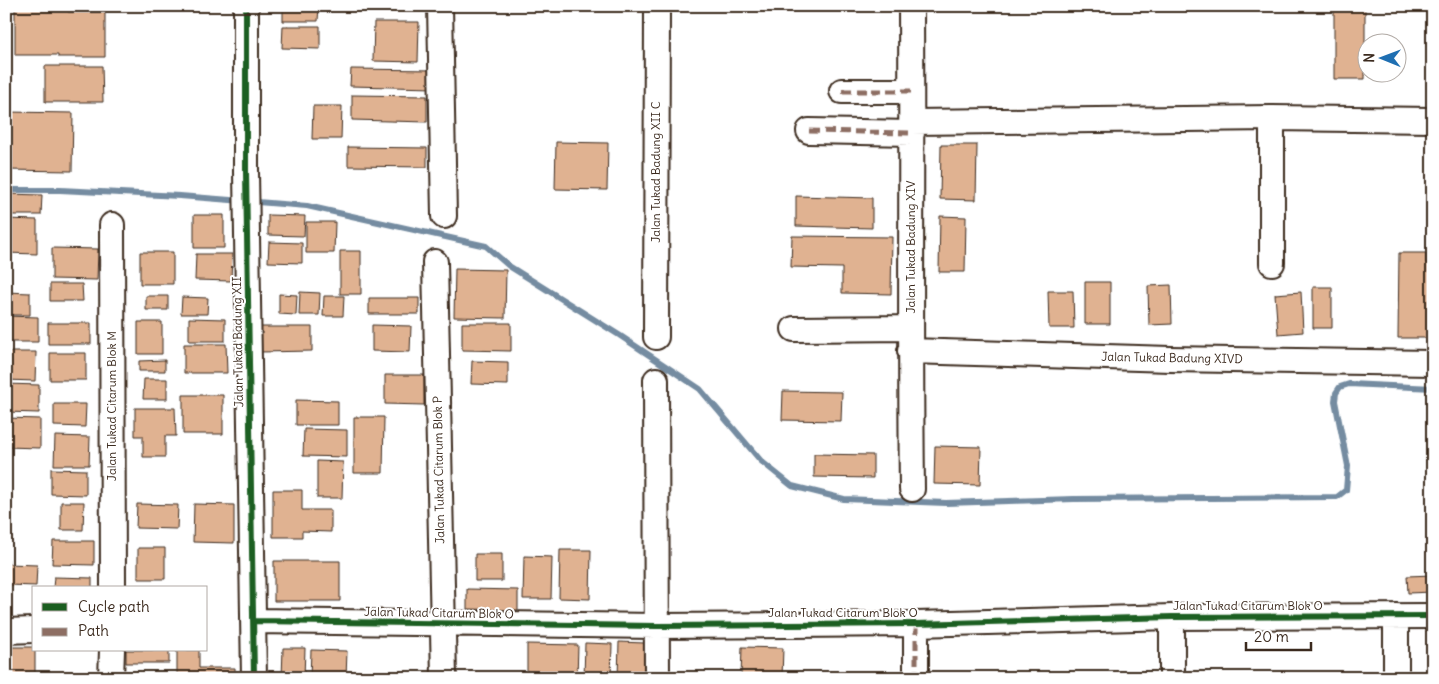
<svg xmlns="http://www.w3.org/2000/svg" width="1439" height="684" font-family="Delius,sans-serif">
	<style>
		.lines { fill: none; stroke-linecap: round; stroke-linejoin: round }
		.stream { stroke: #748ca1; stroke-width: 6 }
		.building { fill: #e0b291; stroke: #3b2a1e }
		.street-casing { stroke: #3b2a1e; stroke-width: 28 }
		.street { stroke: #fff; stroke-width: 24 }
		.quiet { stroke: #8d6e63; stroke-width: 5; stroke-dasharray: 10 5; stroke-linecap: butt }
		.cycleway-casing { stroke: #fff; stroke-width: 9 }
		.cycleway { stroke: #1b5e20; stroke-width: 6 }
		.labels { text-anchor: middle; stroke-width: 4; stroke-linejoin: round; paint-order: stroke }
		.street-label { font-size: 12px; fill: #3b2a1e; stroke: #fff }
	</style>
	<rect width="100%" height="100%" fill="#fff"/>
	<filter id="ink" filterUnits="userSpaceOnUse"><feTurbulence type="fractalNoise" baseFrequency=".02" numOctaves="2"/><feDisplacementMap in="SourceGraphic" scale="10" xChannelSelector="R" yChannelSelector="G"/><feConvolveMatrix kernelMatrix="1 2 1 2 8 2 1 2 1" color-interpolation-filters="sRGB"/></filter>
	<g filter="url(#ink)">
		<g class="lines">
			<!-- stream -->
			<path class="stream" d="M6,190h54l120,6 127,10 179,40 23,20 110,69 81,54 61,72 31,25 52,13 102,4 128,-4 263,-2 9,-7 2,-24 -13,-65 1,-8 4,-6 9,-3 84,4"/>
		</g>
		<!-- building -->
		<path class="building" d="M15,6h53v6h37v45h-47v-2h-43z
			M283,6h36l-1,15h-35z
			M1334,6h31v73h-31z
			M374,22h45l-1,40 -45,-1z
			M283,26h37v23l-38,-1z
			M45,66h57l1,36h-58z
			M351,69l83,1v18l-84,-2z
			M352,95l75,1v26l-75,-2z
			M313,106h29l-1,33h-29z
			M6,112l67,1 -1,58 -66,-1z
			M556,142l52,1 -1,47 -52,-1z
			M941,145h36l-1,55 -36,-1z
			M348,147l79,1v19l-79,-1z
			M6,194l36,1 -1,20h-35z
			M796,196l76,2v30l-76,-2z
			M194,215h30v33h-30z
			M268,215l37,1 -1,20 -36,-1z
			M940,216l26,1 -1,55h-26z
			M6,219l31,1v34l-31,-1z
			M306,222h29l-1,31h-28z
			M792,236l100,1 -1,57 -49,-1v-25l-51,-1z
			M269,242l33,1v20l-34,-1z
			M52,248l46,1 -1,31 -45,-1z
			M340,251h21v43h-21z
			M140,252h33v32h-33z
			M1399,253h27v10h7v75h-35z
			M196,254h36l-1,27 -36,-1z
			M455,269l51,1 -1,48 -51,-1z
			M1085,282h25v42h-25z
			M50,284h32l1,17h-33z
			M1171,285l1,39 -23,1 -1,-39z
			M1313,287h19v41h-19z
			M1048,291h25l1,37h-25z
			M6,292l24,1v22h-24z
			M300,292l20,1 -1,22h-20z
			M1301,292l2,40 -25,2 -3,-40z
			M279,294l18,1 -1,20 -17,-1z
			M146,296h22v14h-22z
			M324,296h20l-1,20h-20z
			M182,297l26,1 -1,16h-26z
			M369,298h50v16h-50z
			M6,316l32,1v25h-32z
			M189,318l36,1v22h-36z
			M138,322h24v32h-24z
			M48,323h43v21h-43z
			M462,323h49v28l-49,-1z
			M372,325l39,1 -1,26 -38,-1z
			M260,327h52v24l-52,1z
			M184,344h42l1,29h-43z
			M6,352h30l-1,29 -29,-1z
			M50,353h36v27h-36z
			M165,360v11h-26v-10z
			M472,361l36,1v23l-37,-1z
			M385,375h39v30l-39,-1z
			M144,379h23v20h-24z
			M6,384l33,1v28l-33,-1z
			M783,391l59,1 -1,29 -59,-1z
			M183,395h40v39h-40z
			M296,400l42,1v24h-42z
			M54,404h32l-1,23 -31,-1z
			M135,408h40l1,28h-11v21h-22v-21h-8z
			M354,417h30l-1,56h-29z
			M6,418l34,1v29l-34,-1z
			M304,429l43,1v27l-44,-1z
			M55,436l35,1 -1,28h-35z
			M935,446l46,1 -1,38 -46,-1z
			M814,454l59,1v23l-59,-1z
			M317,461l26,1 -1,36h-25z
			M51,469l35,1v25l-35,-1z
			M273,490h29v20h29v22l-29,-1v6h-29z
			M61,502h23l-1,28h-22z
			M137,504l41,1 -1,24 -41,-1z
			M194,504l40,1v38l-41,-1z
			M53,541h41v24l-42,-1z
			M138,548h27v31h-27z
			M560,550h31l-1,49 -31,-1z
			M475,554h27v27h-27z
			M524,556l28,1 -1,42h-28z
			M6,559h2v5l29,1 -1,21 -28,-1 -1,23h-1z
			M274,561h66v40h-66z
			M1433,575v17l-25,1 -1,-17z
			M54,577l38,1v10h-39z
			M467,589l51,1v20l-51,-1z
			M619,642l25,1v35h-26z
			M585,643l27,1 -1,34h-27z
			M527,644l51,1 -1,33h-50z
			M10,647h24v3h1v28h-26z
			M742,647l41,1 -1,30h-41z
			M283,648h22l-1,30h-22z
			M126,650h43v13h-43z
			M177,650h22v18h36v10h-58z
			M311,650l36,1 -1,27h-36z"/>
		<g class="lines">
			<defs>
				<path id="street" d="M246,6v166l8,506
					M440,6l4,210
					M911,6c1,161 -1,322 1,483
					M842,91h69
					M1272,118v145
					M912,122l360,-4 161,2
					M809,131l103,2
					M112,225l1,363
					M435,262l9,416
					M794,329l117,-1
					M656,337l1,-331
					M910,351l260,8 263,4
					M656,380l1,298
					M1396,616v62
					M254,621l403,5 259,-2 256,-7 261,-1
					M916,624v54
					M6,631l28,-1
					M111,678l1,-28
					M1172,678v-61"/>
			</defs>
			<!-- street casing -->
			<use href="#street" class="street-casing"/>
			<!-- street -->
			<use href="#street" class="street"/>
			<!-- quiet -->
			<path class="quiet" d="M842,91h69
				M809,131l103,2
				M916,624v54"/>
			<defs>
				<path id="cycleway" d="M246,6v166l8,506
					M254,621l403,5 259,-2 256,-7 261,-1"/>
			</defs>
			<!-- cycleway casing -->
			<use href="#cycleway" class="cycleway-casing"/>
			<!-- cycleway -->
			<use href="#cycleway" class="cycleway"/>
		</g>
	</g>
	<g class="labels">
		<!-- street labels -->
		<g class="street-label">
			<text transform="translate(656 172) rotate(-90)" y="4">Jalan Tukad Badung XII C</text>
			<text transform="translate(911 247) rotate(-90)" y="4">Jalan Tukad Badung XIV</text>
			<text transform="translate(238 342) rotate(-91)" y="4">Jalan Tukad Badung XII</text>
			<text transform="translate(1172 358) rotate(1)" y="4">Jalan Tukad Badung XIVD</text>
			<text transform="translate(112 406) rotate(-90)" y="4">Jalan Tukad Citarum Blok M</text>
			<text transform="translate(439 470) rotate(-91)" y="4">Jalan Tukad Citarum Blok P</text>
			<text x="1248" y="610">Jalan Tukad Citarum Blok O</text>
			<text transform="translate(439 613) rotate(1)" y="4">Jalan Tukad Citarum Blok O</text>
			<text x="843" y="617">Jalan Tukad Citarum Blok O</text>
		</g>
	</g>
	<!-- margin -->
	<rect width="1439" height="684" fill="none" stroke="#fff" stroke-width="25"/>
	<rect x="12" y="12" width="1414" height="659" fill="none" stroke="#3b2a1e" stroke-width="2" filter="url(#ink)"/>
	<!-- legend -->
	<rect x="32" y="586" width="175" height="65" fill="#ffffff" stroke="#b1aaa5"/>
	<rect x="42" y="603" width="25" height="8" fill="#1b5e20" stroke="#b1aaa5"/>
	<text x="78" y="612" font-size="15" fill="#3b2a1e">Cycle path</text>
	<rect x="42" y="628" width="25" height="8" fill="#8d6e63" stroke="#b1aaa5"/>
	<text x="78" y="636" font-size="15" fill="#3b2a1e">Path</text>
	<!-- north arrow -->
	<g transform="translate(1382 58) rotate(271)"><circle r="24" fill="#ffffff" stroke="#b1aaa5"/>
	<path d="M0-4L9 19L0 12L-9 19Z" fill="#1f6fb2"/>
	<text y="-8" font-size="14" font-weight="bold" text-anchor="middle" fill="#3b2a1e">N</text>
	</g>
	<!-- scale -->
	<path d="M1246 642v8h65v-8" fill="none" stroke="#3b2a1e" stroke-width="2.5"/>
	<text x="1254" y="642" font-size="15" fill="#3b2a1e" stroke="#ffffff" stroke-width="4" paint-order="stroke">20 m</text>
</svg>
